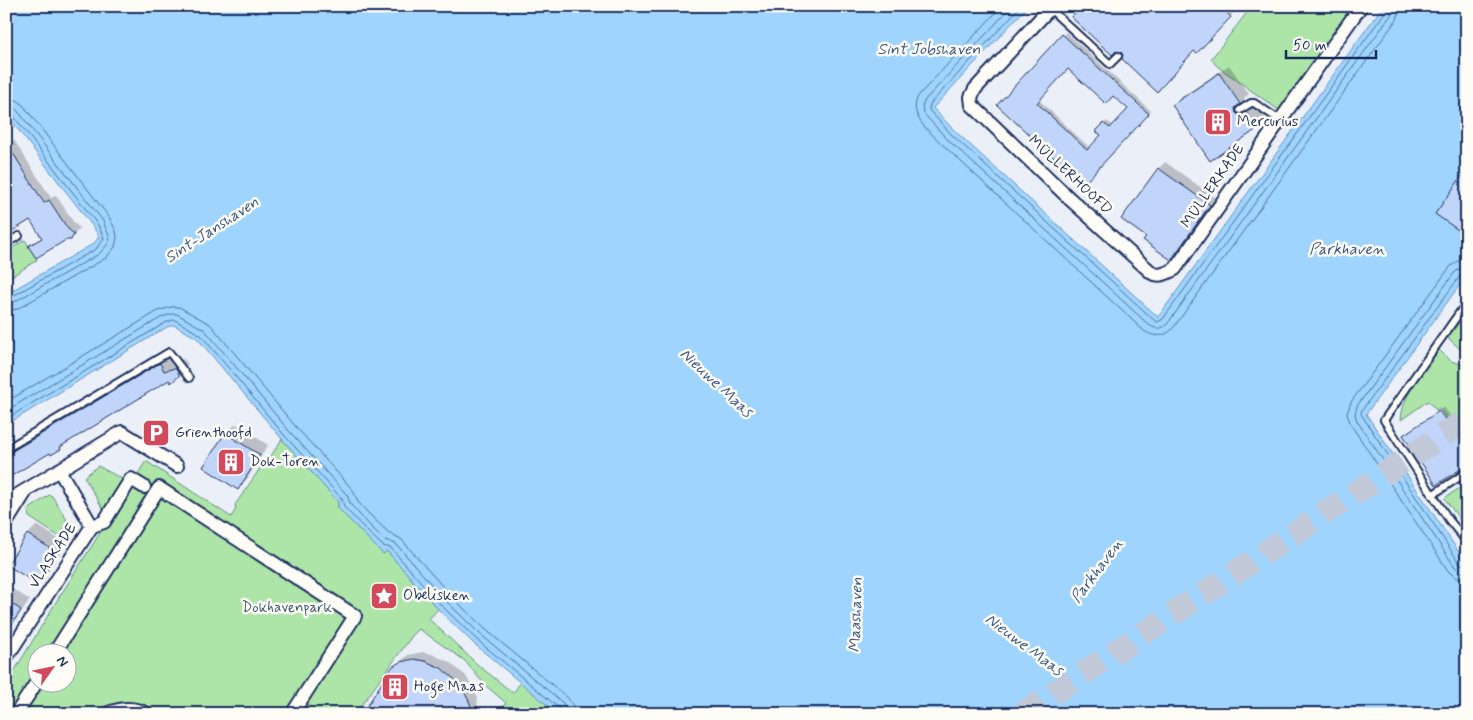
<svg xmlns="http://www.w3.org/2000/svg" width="1473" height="720" font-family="Mynerve,sans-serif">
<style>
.green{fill:#ade5a9;stroke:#648a84;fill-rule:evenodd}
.water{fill:#9ed4fd;stroke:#6a92bd}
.shadow{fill:#0003;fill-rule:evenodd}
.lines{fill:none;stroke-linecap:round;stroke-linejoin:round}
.shore{stroke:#4f719e;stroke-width:1}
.building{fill:#c1d4f9;stroke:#1b2f5e;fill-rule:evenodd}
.highway-tunnel{stroke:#c1c9d9;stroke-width:24;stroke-dasharray:24 12;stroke-linecap:butt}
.lane-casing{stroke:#1b2f5e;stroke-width:10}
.street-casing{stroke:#1b2f5e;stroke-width:16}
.lane{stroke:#fdfcf7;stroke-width:6}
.street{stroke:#fdfcf7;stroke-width:12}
.labels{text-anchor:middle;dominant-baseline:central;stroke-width:5;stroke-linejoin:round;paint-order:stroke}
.poi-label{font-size:15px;fill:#1b2f5e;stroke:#fdfcf7;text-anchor:start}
.street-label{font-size:15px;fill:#1b2f5e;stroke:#fdfcf7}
.park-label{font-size:15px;fill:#405c71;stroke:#fdfcf7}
.water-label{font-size:16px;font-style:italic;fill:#3c5886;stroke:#fdfcf7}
</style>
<rect width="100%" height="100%" fill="#ebf0f8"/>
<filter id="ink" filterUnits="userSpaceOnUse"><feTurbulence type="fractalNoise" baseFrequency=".02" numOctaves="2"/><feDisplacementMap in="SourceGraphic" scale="10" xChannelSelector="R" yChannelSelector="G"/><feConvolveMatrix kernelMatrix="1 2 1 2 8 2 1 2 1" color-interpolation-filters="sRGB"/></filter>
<g filter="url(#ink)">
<g class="green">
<path d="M 1252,6 L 1353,7 L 1280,111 L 1217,66 L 1211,59 Z"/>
<path d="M 25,240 L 37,260 L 6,280 L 6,252 Z"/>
<path d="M 1467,312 L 1467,347 L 1466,351 L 1459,348 L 1448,338 Z"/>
<path d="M 1439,350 L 1451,361 L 1464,365 L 1467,385 L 1467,431 L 1458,437 L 1440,408 L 1436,410 L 1428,401 L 1401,420 C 1403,392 1424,372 1439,350 Z"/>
<path d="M 282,439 L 338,502 L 338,508 L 383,554 L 387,551 L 438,609 L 429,619 L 478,665 L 513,693 L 521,682 L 558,714 L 498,714 L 506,703 L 485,685 L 464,660 L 419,629 L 412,636 L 355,714 L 6,714 L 6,685 L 56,602 L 146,461 L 231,517 L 236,509 L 235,505 L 267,458 L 269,459 ZM 38,652 L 68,652 L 68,682 L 38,682 Z"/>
<path d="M 98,466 L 126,481 L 105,512 L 84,477 Z"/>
<path d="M 1467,483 L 1467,526 L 1465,527 L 1445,499 L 1446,497 Z"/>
<path d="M 49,495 L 52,496 L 67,520 L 67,524 L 60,535 L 58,536 L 29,517 L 28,510 Z"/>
</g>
<path class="water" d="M 6,6 L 1028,6 L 933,108 L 955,131 L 1158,317 L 1383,6 L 1467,6 L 1467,275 L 1366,414 L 1467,564 L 1467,714 L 558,714 L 473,643 L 438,609 L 387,551 L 383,554 L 338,508 L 338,502 L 282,439 L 197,338 L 174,325 L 167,327 L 6,425 L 6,294 L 93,244 L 99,237 L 94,228 L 6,114 Z"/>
<g class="shadow">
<path d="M 1082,6 L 1239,6 L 1239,7 L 1206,42 L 1195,49 L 1124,55 Z"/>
<path d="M 1066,32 L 1151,111 L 1083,183 L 999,105 ZM 1068,68 L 1113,94 L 1129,109 L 1114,126 L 1107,121 L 1097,131 L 1102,135 L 1090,148 L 1039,100 Z"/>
<path d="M 1229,65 L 1249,94 L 1244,98 L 1245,104 L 1256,104 L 1266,119 L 1256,128 L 1173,106 L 1183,96 Z"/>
<path d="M 14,140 L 51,198 L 56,195 L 74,223 L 80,228 L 70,239 L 30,247 L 42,237 L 6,145 Z"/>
<path d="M 1165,162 L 1216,198 L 1177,252 L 1171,259 L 1148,236 L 1123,218 L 1159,168 Z"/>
<path d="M 169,355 L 174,362 L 184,359 L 188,364 L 176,377 L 170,378 L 69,440 L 61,448 L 50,451 L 6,478 L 6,455 L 22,443 Z"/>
<path d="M 1444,407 L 1452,418 L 1455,416 L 1467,434 L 1467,463 L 1404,436 Z"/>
<path d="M 236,424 L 268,445 L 247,479 L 237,488 L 205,467 L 226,433 Z"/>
<path d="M 37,525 L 66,544 L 47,573 L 37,583 L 9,564 L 28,534 Z"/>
<path d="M 6,585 L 30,600 L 6,634 Z"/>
<path d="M 422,652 L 432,654 L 449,662 L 466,676 L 478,698 L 476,714 L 363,714 L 393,668 L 408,655 Z"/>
</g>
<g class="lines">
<g class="shore">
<path d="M 1002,6 L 919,95 C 906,115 930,132 943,145 L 1144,331 C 1155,338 1166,337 1174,327 L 1397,19 L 1401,6"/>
<path d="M 1012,6 L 925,100 L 922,107 L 924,114 L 947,139 L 1149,325 C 1156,330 1163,329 1168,323 L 1391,15 L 1393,6"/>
<path d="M 1021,6 L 930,104 L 929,110 L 952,135 L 1154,320 L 1158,322 L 1163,319 L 1386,11 L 1387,6"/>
<path d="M 6,98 L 17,100 L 23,105 L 109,217 L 116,231 L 117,238 L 115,247 L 106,258 L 17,309 L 6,311"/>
<path d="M 6,105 L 12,106 L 17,110 L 103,221 L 110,238 L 108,244 L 99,254 L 14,302 L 6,304"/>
<path d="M 6,111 L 12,114 L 98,225 L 104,238 L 96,249 L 11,297 L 6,298"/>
<path d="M 1467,259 L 1458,261 L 1450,267 L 1351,402 L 1347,414 L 1351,425 L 1449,572 L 1457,578 L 1467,580"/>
<path d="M 1467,267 L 1461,268 L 1455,272 L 1357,406 L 1355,414 L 1357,421 L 1455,567 L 1460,572 L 1467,573"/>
<path d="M 1467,273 L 1460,276 L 1362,410 L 1361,414 L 1460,564 L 1467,566"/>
<path d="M 6,402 L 158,311 L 171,307 L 179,307 L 210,324 L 296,427 L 353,490 L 358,502 L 368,513 L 388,532 L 401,539 L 451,596 L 485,629 L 568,698 L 573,706 L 574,714"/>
<path d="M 6,411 L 162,317 L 172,314 L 177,314 L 205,330 L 290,432 L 347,495 L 351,505 L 372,528 L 385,540 L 396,544 L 446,601 L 480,634 L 563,703 L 566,708 L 567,714"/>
<path d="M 6,419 L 165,323 L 173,320 L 177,321 L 201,335 L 285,436 L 342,499 L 344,507 L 368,532 L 383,546 L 391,548 L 441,605 L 476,639 L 559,708 L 561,714"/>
</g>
</g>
<g class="building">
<path d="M 1081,6 L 1220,6 L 1231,17 L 1197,53 L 1194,51 L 1157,92 L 1122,59 L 1123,55 L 1121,52 L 1116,51 L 1112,55 L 1071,17 Z"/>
<path d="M 1062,34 L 1149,114 L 1083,185 L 997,105 ZM 1068,69 L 1106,104 L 1113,96 L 1128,109 L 1110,128 L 1103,123 L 1095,131 L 1101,135 L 1087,150 L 1037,103 Z"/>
<path d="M 1219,73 L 1240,104 L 1235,108 L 1236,113 L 1241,115 L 1246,112 L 1257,129 L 1210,161 L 1172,105 Z"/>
<path d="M 6,142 L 44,203 L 49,200 L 68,229 L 74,234 L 71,240 L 66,240 L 36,258 L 28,246 L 42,238 L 30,220 L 6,235 Z"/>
<path d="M 1158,168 L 1210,205 L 1171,260 L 1143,240 L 1146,237 L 1121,219 Z"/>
<path d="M 1467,169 L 1467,236 L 1435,214 Z"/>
<path d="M 160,363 L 164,371 L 175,368 L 179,374 L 179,376 L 171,383 L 169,380 L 60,447 L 61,449 L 51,455 L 50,453 L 6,479 L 6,458 L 12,454 L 11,452 Z"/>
<path d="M 1439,411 L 1447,422 L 1450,420 L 1467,445 L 1467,465 L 1436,485 L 1403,435 Z"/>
<path d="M 225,433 L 260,455 L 238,490 L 203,467 Z"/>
<path d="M 27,534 L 58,553 L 37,584 L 7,565 Z"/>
<path d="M 6,600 L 21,610 L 6,633 Z"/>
<path d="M 414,659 L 425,661 L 441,668 L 459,683 L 468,699 L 471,706 L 471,714 L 362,714 L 392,667 L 400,662 Z"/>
</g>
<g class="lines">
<path class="highway-tunnel" d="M 1022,714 L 1467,419"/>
<g class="lane-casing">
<g id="lane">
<path d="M 1050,9 L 1110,64 L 1118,56"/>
<path d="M 1240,110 L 1251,103 L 1254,103 L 1280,120"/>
<path d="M 6,243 L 19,236"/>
<path d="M 1467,302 L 1384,420 L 1449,520 L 1467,542"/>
<path d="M 6,449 L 169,352 L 189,378"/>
<path d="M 1432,495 L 1467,472"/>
</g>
</g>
<g class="street-casing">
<g id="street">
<path d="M 1052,6 L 975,89 L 971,97 L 972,105 L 1071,200 L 1152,273 C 1160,277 1167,273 1175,269 L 1361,6"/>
<path d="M 6,502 L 122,432 L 177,466"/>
<path d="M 6,523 L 26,491"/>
<path d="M 92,526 L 104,522 L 131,479 L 144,487"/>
<path d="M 55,652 L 159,488 L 355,616 L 292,714"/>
<path d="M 6,658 L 92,526 L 59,470"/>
<path d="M 16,714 L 38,680"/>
<path d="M 106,714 C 120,708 133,706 147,714"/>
</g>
</g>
<use href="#lane" class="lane"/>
<use href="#street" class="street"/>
</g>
</g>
<defs>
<g id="building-square" transform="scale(1.4375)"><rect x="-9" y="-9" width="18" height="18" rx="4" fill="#d1495b" stroke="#fdfcf7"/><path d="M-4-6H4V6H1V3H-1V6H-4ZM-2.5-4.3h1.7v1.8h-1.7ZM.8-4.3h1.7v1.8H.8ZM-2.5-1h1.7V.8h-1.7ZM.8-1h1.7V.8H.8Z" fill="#fff"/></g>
<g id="parking-square" transform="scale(1.4375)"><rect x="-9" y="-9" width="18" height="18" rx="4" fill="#d1495b" stroke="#fdfcf7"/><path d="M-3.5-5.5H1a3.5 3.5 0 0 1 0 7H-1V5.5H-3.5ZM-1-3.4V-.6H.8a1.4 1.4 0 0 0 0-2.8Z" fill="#fff"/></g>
<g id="sight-square" transform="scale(1.4375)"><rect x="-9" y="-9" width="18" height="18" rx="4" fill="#d1495b" stroke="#fdfcf7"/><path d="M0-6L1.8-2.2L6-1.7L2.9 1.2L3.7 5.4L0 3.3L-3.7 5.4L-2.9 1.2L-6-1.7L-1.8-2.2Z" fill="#fff"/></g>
</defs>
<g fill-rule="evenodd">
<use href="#building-square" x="1218" y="122"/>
<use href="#parking-square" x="156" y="433"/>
<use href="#building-square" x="231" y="462"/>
<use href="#sight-square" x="384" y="596"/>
<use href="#building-square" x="395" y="687"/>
</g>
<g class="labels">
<g class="poi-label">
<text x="1237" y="122">Mercurius</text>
<text x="175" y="433">Grienthoofd</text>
<text x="250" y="462">Dok-Toren</text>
<text x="403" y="596">Obelisken</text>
<text x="414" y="687">Hoge Maas</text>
</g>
<g class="street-label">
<text transform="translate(1070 175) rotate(43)">MÜLLERHOOFD</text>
<text transform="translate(1213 186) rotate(-55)">MÜLLERKADE</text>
<text transform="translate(53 556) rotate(-57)">VLASKADE</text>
</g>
<g class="park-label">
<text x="287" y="608">Dokhavenpark</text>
</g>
<g class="water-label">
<text x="929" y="49">Sint Jobshaven</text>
<text transform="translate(212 230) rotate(-33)">Sint-Janshaven</text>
<text x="1347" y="249">Parkhaven</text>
<text transform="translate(716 383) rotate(43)">Nieuwe Maas</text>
<text transform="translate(1097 571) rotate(-53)">Parkhaven</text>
<text transform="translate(856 615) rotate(-88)">Maashaven</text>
<text transform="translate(1024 645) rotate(37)">Nieuwe Maas</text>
</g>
</g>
<rect width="1473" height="720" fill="none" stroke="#fdfcf7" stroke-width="25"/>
<rect x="12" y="12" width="1448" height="695" fill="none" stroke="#1b2f5e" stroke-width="2" filter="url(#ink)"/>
<g transform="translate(52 668) rotate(57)"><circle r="24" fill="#fdfcf7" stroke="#a3aaba"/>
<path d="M0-4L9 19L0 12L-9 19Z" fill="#d1495b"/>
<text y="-8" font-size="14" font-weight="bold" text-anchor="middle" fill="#1b2f5e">N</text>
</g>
<path d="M1286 50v8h90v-8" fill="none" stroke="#1b2f5e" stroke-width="2.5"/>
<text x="1293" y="50" font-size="15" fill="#1b2f5e" stroke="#fdfcf7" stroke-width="4" paint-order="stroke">50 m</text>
</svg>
